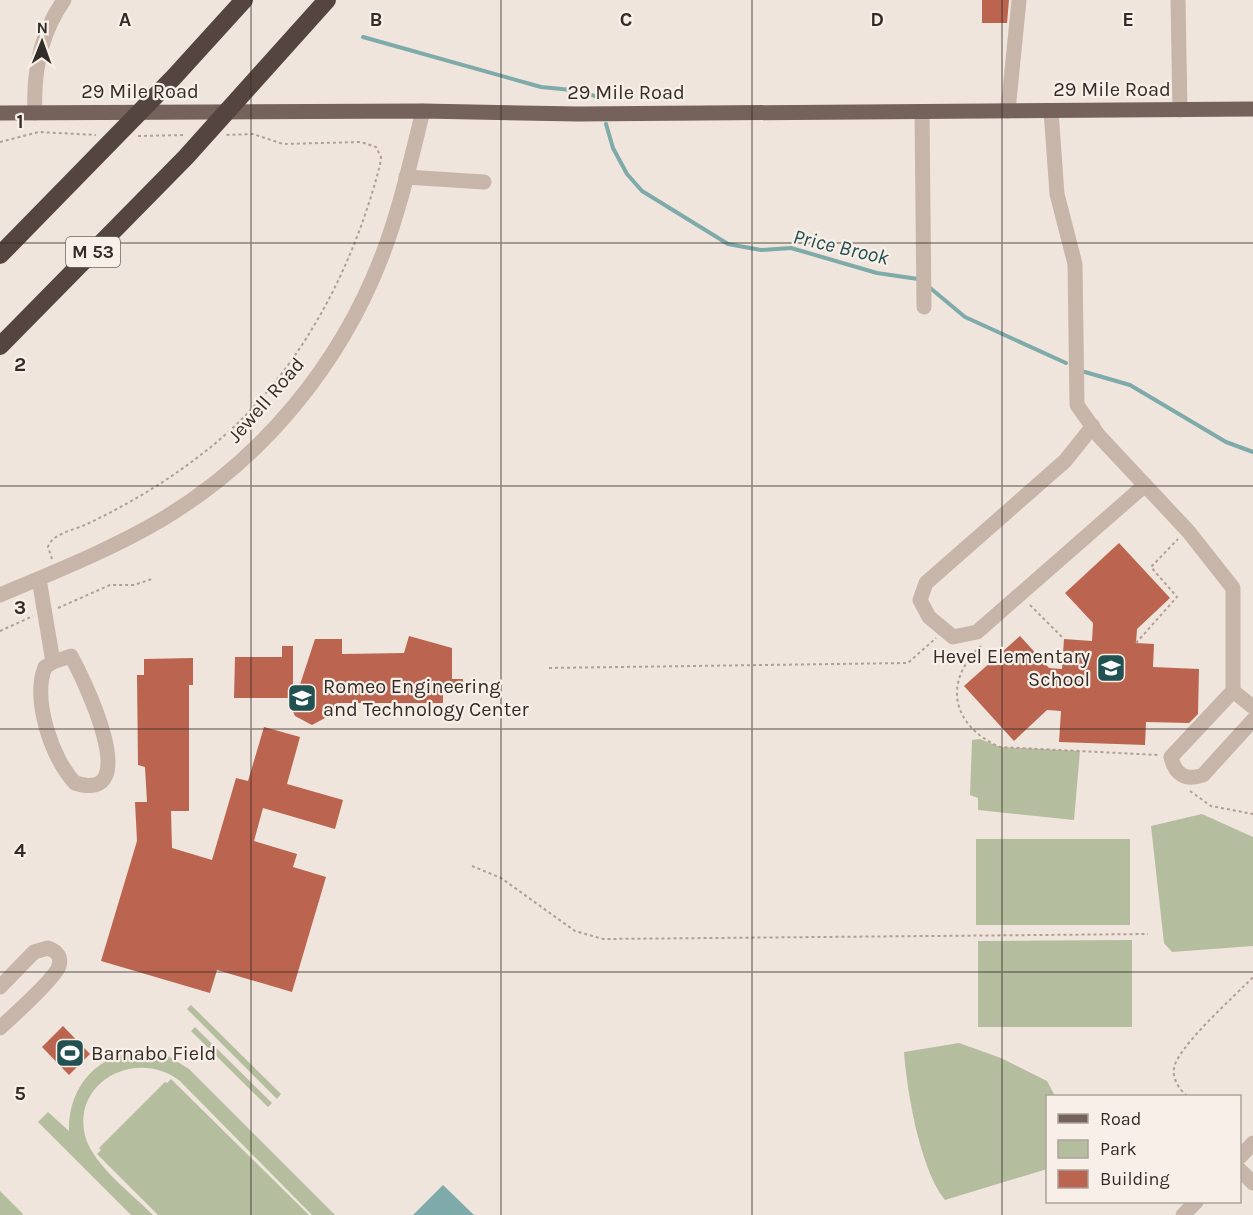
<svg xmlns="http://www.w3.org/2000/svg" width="1253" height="1215" font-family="Karla,sans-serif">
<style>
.green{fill:#b4bd9d}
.water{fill:#7eaaaa}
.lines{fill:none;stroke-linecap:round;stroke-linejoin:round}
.stream{stroke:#7eaaaa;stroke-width:4}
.building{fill:#bb644f}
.path{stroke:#b29f93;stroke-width:2;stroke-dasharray:3 3;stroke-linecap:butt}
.minor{stroke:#c7b5a9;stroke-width:15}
.major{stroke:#75625b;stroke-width:15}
.highway{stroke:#554540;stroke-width:18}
.grid{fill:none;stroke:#342c28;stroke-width:1.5;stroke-opacity:0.55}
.labels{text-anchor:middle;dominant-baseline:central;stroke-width:4.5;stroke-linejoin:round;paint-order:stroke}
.shield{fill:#f8f0e8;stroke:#6f6762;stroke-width:1.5}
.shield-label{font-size:18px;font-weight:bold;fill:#342c28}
.street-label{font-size:20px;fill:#342c28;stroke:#f8f0e8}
.poi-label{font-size:20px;fill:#342c28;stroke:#f8f0e8;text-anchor:start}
.water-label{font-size:21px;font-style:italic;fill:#225152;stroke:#f8f0e8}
.grid-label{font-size:20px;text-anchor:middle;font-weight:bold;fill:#342c28;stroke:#f8f0e8;stroke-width:4.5;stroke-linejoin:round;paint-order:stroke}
</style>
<rect width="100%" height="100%" fill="#f0e5dc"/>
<g class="green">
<path d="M 980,739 L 1000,747 L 1080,751 L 1074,820 L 978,810 L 978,798 L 970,795 L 972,740 Z"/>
<path d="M 1202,814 L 1253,837 L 1253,946 L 1172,952 L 1164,943 L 1151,826 Z"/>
<rect x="976" y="839" width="154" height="86"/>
<path d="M 1132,940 L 1132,1027 L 978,1027 L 978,941 Z"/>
<path d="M 191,1005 L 281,1094 L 277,1099 L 187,1009 Z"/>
<path d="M 195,1027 L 272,1103 L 268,1107 L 191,1031 Z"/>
<path d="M 959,1043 L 1001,1058 L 1047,1081 L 1055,1096 L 1048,1096 L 1047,1169 L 945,1200 C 920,1169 907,1092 904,1052 Z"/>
<path d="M 143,1051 L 168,1056 L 189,1069 L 335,1215 L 312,1215 L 180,1081 C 136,1047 69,1083 86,1139 C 95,1166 133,1195 153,1215 L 131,1215 L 38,1122 L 48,1112 L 69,1131 C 68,1086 98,1053 143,1051 Z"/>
<path d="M 171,1079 L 309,1215 L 158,1215 L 97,1154 L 101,1150 L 99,1148 L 165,1082 L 167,1083 Z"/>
<path d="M 0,1191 L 23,1214 L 22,1215 L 0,1215 Z"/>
</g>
<path class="water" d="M 443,1185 L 474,1215 L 413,1215 Z"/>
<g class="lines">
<g class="stream">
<path d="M 363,37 L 541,87 L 582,91 L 597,97"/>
<path d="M 606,124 L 613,148 L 627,174 L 642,191 L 728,244 L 761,250 L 791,248 L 877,273 L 918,279"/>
<path d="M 929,287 L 965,317 L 1066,363"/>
<path d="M 1085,372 L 1130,385 L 1226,442 L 1253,452"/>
</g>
</g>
<g class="building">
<path d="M 982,0 L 1009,0 L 1007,23 L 982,23 Z"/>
<path d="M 1119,543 L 1170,598 L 1137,629 L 1136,643 L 1154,644 L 1153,667 L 1199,669 L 1198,714 L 1189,723 L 1146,722 L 1145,745 L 1059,742 L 1061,711 L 1047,710 L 1014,741 L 964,686 L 1020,636 L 1049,668 L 1062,669 L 1064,639 L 1092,641 L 1093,623 L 1065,593 Z"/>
<path d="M 409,636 L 452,648 L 452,679 L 463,679 L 462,691 L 443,691 L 443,703 L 337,703 L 325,718 L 312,725 L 295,716 L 292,709 L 315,639 L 342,639 L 342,654 L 404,653 Z"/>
<path d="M 282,646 L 293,646 L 293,698 L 234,698 L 235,657 L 282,657 Z"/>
<path d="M 193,658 L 193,685 L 189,685 L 189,811 L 171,811 L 172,848 L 212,860 L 236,778 L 248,781 L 264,727 L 300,737 L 287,784 L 343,800 L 335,829 L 263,808 L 254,841 L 297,854 L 293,867 L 326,877 L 292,992 L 217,970 L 210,993 L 101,961 L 137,841 L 135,802 L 147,802 L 145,767 L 138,765 L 137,675 L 144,675 L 144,659 Z"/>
<path d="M 63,1026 L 90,1054 L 69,1075 L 42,1047 Z"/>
</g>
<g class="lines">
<g class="path">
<path d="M 138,136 L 186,135"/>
<path d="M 0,142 L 39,132 L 96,135"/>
<path d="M 52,559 L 48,547 C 52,534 73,530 85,525 C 125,506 163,484 198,457 C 292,387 351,277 380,165 L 381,157 L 376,147 L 361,142 L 283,144 L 253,134 L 225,135"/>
<path d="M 1030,605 L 1064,639"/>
<path d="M 58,608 L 110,585 L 134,585 L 152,579"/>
<path d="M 0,631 L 33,616"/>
<path d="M 1136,643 L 1177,597 L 1151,567 L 1178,539"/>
<path d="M 981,646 C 942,682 952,726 1000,747 L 1158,755"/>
<path d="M 549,668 L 908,663 L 936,638"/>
<path d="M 1190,791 L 1211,806 L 1253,814"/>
<path d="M 472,866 L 501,878 L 575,931 L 603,939 L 1148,934"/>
<path d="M 1187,1096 C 1180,1090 1172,1079 1174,1068 C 1178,1046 1235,996 1253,977"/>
</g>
<g class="minor">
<path d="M 1178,0 L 1180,110"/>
<path d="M 1008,111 L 1019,0"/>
<path d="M 1051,111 L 1057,194 L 1075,264 L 1077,405 L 1099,436 L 1188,531 L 1233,588 L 1233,691 L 1171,757 C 1175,775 1186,781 1203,775 L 1253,720"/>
<path d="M 922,112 L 924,307"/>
<path d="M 35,113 C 33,72 40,34 64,0"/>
<path d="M 406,177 L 484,182"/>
<path d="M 1093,426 L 1065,461 L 926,583 L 920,600 L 929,617 L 953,637 L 977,632 L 1145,485"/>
<path d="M 39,579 L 53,662 L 71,656 C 82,676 146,805 75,783 C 52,759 32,700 45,667 L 53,662"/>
<path d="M 0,595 C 54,572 110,550 161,520 C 262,460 340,365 382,256 C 400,209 411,159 423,111"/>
<path d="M 1233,691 L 1253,707"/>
<path d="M 0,987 L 34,952 L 48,948 C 56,951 62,956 59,966 C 56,977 11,1018 0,1028"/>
<path d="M 1240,1157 L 1253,1143"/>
<path d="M 1240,1170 L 1253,1183"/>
<path d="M 1183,1215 L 1196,1202"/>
</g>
<path class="major" d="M 0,113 L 423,111 L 578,114 L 1253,109"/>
<g class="highway">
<path d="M 0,255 L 174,77 L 244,0"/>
<path d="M 0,346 L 186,157 L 327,0"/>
</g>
</g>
<path class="grid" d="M 251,0 L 251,1215M 501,0 L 501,1215M 752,0 L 752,1215M 1002,0 L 1002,1215M 0,243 L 1253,243M 0,486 L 1253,486M 0,729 L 1253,729M 0,972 L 1253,972"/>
<defs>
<g id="school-square" transform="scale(1.5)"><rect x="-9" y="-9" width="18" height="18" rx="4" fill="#225152" stroke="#f8f0e8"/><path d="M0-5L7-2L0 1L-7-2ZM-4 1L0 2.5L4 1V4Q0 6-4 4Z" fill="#fff"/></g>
<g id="stadium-square" transform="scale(1.5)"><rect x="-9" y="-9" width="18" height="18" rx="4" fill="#225152" stroke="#f8f0e8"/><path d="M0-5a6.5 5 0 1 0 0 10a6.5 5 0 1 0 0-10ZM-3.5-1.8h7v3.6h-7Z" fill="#fff"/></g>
</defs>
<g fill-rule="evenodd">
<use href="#school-square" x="1111" y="668"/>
<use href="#school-square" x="302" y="698"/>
<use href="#stadium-square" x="70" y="1053"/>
</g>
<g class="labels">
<rect class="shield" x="66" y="237" width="54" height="30" rx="4.5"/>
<g class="shield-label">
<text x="93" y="252">M 53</text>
</g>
<g class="street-label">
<text x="1112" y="89">29 Mile Road</text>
<text x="140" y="91">29 Mile Road</text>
<text x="626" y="92">29 Mile Road</text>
<text transform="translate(266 400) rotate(-49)">Jewell Road</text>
</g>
<g class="poi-label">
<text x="1090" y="656" text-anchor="end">Hevel Elementary<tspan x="1090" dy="23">School</tspan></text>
<text x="323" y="686">Romeo Engineering<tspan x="323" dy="23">and Technology Center</tspan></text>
<text x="91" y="1053">Barnabo Field</text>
</g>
<g class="water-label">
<text transform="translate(841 247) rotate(13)">Price Brook</text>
</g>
</g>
<g class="grid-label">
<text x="125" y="26">A</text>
<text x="376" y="26">B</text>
<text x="626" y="26">C</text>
<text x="877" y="26">D</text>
<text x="1128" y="26">E</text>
<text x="20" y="128">1</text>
<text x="20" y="371">2</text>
<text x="20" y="614">3</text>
<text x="20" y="857">4</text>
<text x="20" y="1100">5</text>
</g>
<rect x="1046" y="1095" width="195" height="108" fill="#f8f0e8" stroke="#aaa29b" stroke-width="1.5"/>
<rect x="1058" y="1114" width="30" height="9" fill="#75625b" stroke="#aaa29b" stroke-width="1.5"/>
<text x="1100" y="1125" font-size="18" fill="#342c28">Road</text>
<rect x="1058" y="1140" width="30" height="18" fill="#b4bd9d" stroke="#aaa29b" stroke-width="1.5"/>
<text x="1100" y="1155" font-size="18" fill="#342c28">Park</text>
<rect x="1058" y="1170" width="30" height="18" fill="#bb644f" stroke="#aaa29b" stroke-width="1.5"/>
<text x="1100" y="1185" font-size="18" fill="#342c28">Building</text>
<g transform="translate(42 42) rotate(1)" stroke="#f8f0e8" stroke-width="4.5" paint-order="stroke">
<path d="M0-4.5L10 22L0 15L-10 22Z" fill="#342c28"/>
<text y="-9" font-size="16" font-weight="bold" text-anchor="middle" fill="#342c28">N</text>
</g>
</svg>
